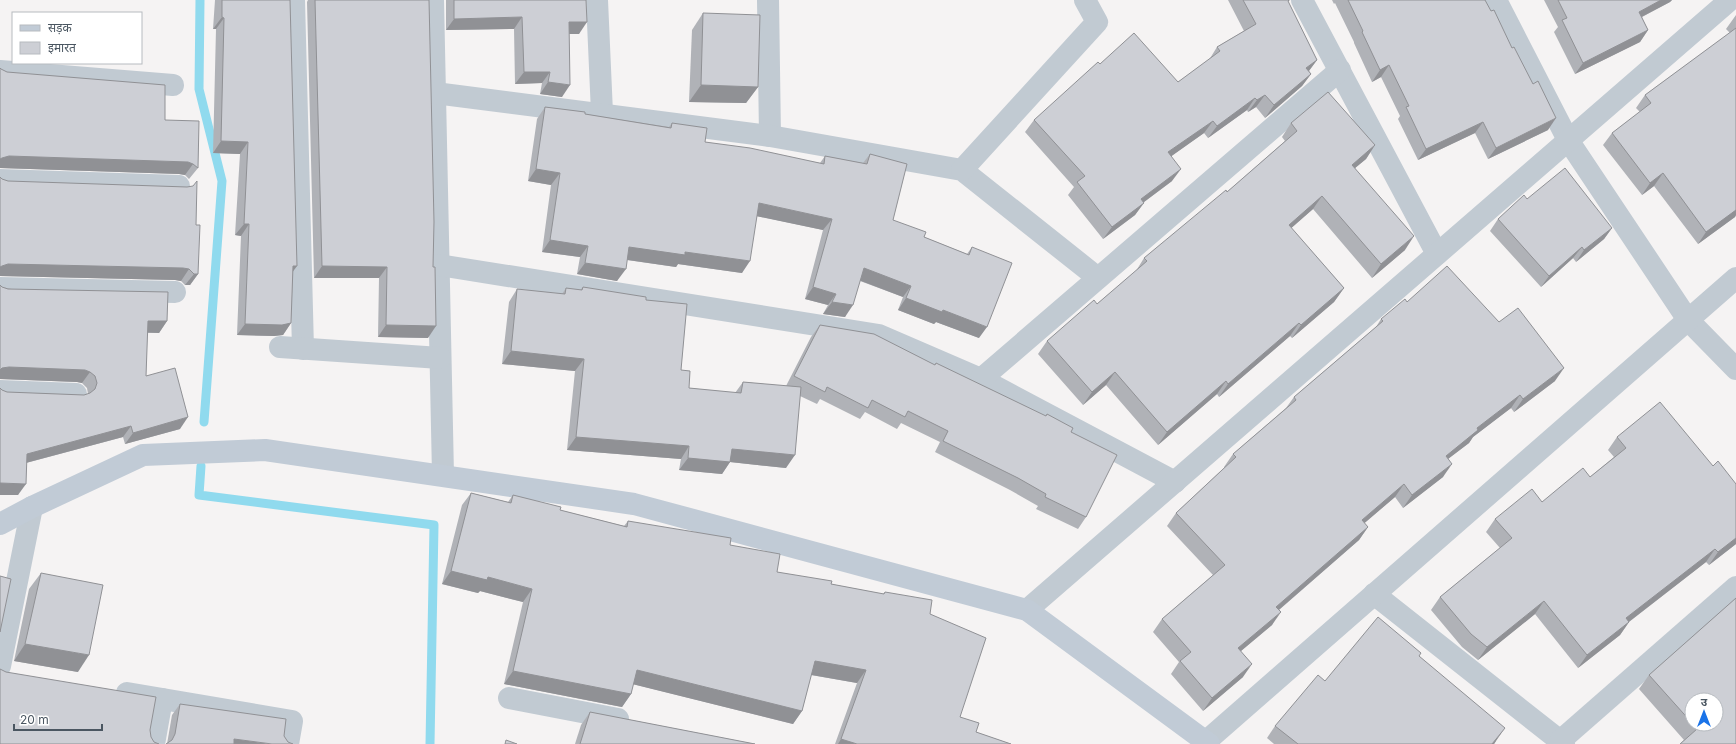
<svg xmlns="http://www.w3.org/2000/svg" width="1736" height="744" font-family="Inter,'Noto Sans Devanagari',sans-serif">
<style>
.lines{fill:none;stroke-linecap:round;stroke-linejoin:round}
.stream{stroke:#90daee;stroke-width:9}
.street{stroke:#c1cad2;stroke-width:22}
.secondary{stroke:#c1cbd6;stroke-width:22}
.wall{fill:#b0b2b7;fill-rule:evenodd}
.shaded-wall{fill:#909195}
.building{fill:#cdcfd5;stroke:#909195}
</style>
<rect width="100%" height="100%" fill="#f5f3f3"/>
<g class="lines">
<g class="stream">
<path d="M 200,0 L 199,89 L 222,181 L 204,422"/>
<path d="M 201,466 L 199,495 L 434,525 L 430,744"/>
</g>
<g class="street">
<path d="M 294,0 L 303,349"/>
<path d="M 433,0 L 443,475"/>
<path d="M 597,0 L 602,113"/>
<path d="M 768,0 L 770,136"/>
<path d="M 1302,0 L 1437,254"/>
<path d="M 1496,0 L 1568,140 L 1688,320 L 1736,369"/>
<path d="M 0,71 L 173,85"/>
<path d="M 435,93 L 770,136 L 962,170 L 1098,278"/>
<path d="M 962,170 L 1097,22 L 1085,0"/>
<path d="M 0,180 L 179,186"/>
<path d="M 439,265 L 879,335 L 981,379 L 1175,482"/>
<path d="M 0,288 L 175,292"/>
<path d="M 280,347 L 440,358"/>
<path d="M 981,379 L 1340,70"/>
<path d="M 0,391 L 76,394"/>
<path d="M 1374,594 L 1564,744"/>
<path d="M 1027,610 L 1730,0"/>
<path d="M 0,666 L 32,507"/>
<path d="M 127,693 L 292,721 L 288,744"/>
<path d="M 509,698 L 618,719"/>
<path d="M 1560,741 L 1736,587"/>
<path d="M 154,744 L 162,699"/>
<path d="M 1203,744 L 1736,278"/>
</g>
<path class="secondary" d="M 0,524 L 32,507 L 143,455 L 265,450 L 634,504 L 1027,610 L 1209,744"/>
</g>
<g class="wall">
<path d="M 215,0 L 290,0 L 293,271 L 291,323 L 283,335 L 274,336 L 237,335 L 241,236 L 235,235 L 240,154 L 213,153 L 216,29 L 213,29 Z"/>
<path d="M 308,0 L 429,0 L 428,338 L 378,337 L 379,278 L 314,278 L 307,2 Z"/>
<path d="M 446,0 L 586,0 L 579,34 L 569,34 L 562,97 L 540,94 L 542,83 L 515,84 L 514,29 L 446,30 Z"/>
<path d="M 1228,0 L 1290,0 L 1288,2 L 1317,60 L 1309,71 L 1311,74 L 1302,86 L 1265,118 L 1256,107 L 1248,112 L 1247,110 L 1208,138 L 1204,133 L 1171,156 L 1172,181 L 1144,202 L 1135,215 L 1103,239 L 1068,195 L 1074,187 L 1025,132 L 1034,120 L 1100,64 L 1178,82 L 1209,60 L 1217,47 L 1244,31 Z"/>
<path d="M 1332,0 L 1485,0 L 1548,130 L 1488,159 L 1475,133 L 1418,160 L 1398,119 L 1400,116 L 1381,77 L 1372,82 L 1354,43 L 1354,42 L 1335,3 L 1334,4 Z"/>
<path d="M 1544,0 L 1672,0 L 1670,2 L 1642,17 L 1648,30 L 1640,42 L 1575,74 L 1554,32 L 1558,27 Z"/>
<path d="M 703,13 L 758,87 L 746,103 L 689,102 L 692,30 Z"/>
<path d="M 1736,15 L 1736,215 L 1735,217 L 1698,244 L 1654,186 L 1642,195 L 1603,145 L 1612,133 L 1640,112 L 1636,108 L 1645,95 L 1730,33 L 1726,29 Z"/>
<path d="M 0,68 L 1,69 L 7,72 L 165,120 L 198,168 L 189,179 L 185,175 L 179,174 L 0,168 Z"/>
<path d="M 545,107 L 585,114 L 669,127 L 672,123 L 705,142 L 820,163 L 825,156 L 863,163 L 870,154 L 893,220 L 924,237 L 967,254 L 972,247 L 979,338 L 936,322 L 934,324 L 898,310 L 903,297 L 860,281 L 845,317 L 823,314 L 828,305 L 805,299 L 823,230 L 757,216 L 742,273 L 678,264 L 676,267 L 627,260 L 617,281 L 577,274 L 580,257 L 542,252 L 551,185 L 528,181 L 537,119 Z"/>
<path d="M 1291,123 L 1375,145 L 1366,159 L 1355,168 L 1405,250 L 1372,278 L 1313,209 L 1291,228 L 1344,288 L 1334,302 L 1292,338 L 1290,336 L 1219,397 L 1217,394 L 1158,445 L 1106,385 L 1083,405 L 1038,354 L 1047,341 L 1097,304 L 1136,271 L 1144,258 L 1227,192 L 1285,141 L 1282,137 Z"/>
<path d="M 0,177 L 2,179 L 8,181 L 196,225 L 198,274 L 190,285 L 185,285 L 181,281 L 175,280 L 0,276 Z"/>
<path d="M 1527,199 L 1612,228 L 1604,239 L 1576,262 L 1573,258 L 1541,287 L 1490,231 L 1498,219 Z"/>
<path d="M 2,287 L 167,321 L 159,333 L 147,333 L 146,376 L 180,429 L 125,444 L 123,437 L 26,463 L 18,495 L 0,495 L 0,388 L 2,390 L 7,392 L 84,395 L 88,394 L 87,388 L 82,383 L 77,382 L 0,379 Z"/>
<path d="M 583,287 L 646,300 L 681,370 L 689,388 L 735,393 L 743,382 L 786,386 L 811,337 L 820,325 L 1071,432 L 1086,517 L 1078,529 L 1036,509 L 1038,506 L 1010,490 L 935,452 L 940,442 L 901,423 L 897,429 L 865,412 L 860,419 L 820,399 L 817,404 L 800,396 L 786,468 L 730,462 L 722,474 L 679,470 L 681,459 L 567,450 L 575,371 L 502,364 L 509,302 L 517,289 L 562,294 L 566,288 L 580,290 Z"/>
<path d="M 1407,302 L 1555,381 L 1514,412 L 1511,408 L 1473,437 L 1469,443 L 1448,459 L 1443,477 L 1403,508 L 1395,497 L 1364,523 L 1368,527 L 1359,540 L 1279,610 L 1272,625 L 1241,651 L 1243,677 L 1203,711 L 1171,674 L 1179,662 L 1153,632 L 1162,619 L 1213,575 L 1167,526 L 1176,513 L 1224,468 L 1224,467 L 1233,454 L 1286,408 L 1294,397 L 1376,327 L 1381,319 Z"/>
<path d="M 1617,437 L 1713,466 L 1736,484 L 1736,544 L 1709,565 L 1706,562 L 1629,622 L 1620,635 L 1578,668 L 1535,614 L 1478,660 L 1462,647 L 1431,610 L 1440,597 L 1500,548 L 1486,532 L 1495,519 L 1542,502 L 1590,477 L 1614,457 L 1608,450 Z"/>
<path d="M 471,493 L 508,502 L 513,495 L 560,510 L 624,526 L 628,521 L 730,545 L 777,572 L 831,584 L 883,594 L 885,592 L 930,614 L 960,717 L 976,732 L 1011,744 L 835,744 L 857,683 L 811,675 L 802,711 L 793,724 L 633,684 L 631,694 L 622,707 L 504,684 L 523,602 L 480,591 L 478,593 L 442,584 L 462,505 Z"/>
<path d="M 41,573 L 78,672 L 14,661 L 29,589 Z"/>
<path d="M 1736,598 L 1736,744 L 1680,744 L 1684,740 L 1639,689 L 1649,675 ZM 1692,700 L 1716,700 L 1716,724 L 1692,724 Z"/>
<path d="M 1419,656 L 1496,741 L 1494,744 L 1274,744 L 1267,738 L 1275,726 L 1325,681 Z"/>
<path d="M 180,704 L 284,736 L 288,742 L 167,744 L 172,715 Z"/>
<path d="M 590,712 L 755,744 L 575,744 L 581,725 Z"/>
</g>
<g class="shaded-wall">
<path d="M 1661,0 L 1672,0 L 1670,2 L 1630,23 L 1639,12 Z"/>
<path d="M 222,17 L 224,18 L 216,29 L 213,29 Z"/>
<path d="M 522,17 L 514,29 L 446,30 L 454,19 Z"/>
<path d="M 569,22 L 587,22 L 579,34 L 561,34 Z"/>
<path d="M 1648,30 L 1640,42 L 1575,74 L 1583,63 Z"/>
<path d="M 1317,60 L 1308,72 L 1306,68 Z"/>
<path d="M 1389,65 L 1381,77 L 1372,82 L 1380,70 Z"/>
<path d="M 524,72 L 550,72 L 542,83 L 515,84 Z"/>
<path d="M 1311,74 L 1302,86 L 1265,118 L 1274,105 Z"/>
<path d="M 548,82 L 570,85 L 562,97 L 540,94 Z"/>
<path d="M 701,85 L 758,87 L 746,103 L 689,102 Z"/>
<path d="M 1265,95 L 1256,107 L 1248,112 L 1257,100 Z"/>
<path d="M 1255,98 L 1247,110 L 1208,138 L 1217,126 Z"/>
<path d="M 1556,118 L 1548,130 L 1488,159 L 1496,148 Z"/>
<path d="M 1213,121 L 1204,133 L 1159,165 L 1168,152 Z"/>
<path d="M 1483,122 L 1475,133 L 1418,160 L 1426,149 Z"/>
<path d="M 221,141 L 248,142 L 240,154 L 213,153 Z"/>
<path d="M 1375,145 L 1366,159 L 1343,178 L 1352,165 Z"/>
<path d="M 9,156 L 188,162 L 193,164 L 185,175 L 179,174 L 0,168 L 0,159 L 2,158 Z"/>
<path d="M 536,169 L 560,173 L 551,185 L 528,181 Z"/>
<path d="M 1181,169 L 1172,181 L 1132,211 L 1141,199 Z"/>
<path d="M 1663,173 L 1654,186 L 1642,195 L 1650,183 Z"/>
<path d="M 1322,196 L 1313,209 L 1280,238 L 1289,225 Z"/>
<path d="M 759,203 L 832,219 L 823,230 L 751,215 Z"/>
<path d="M 1144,203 L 1135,215 L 1103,239 L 1112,227 Z"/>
<path d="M 1736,207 L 1736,215 L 1735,217 L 1698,244 L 1706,232 Z"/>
<path d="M 244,224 L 249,224 L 241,236 L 235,235 Z"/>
<path d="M 1612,228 L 1604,239 L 1576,262 L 1584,250 Z"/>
<path d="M 1414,236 L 1405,250 L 1372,278 L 1381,264 Z"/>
<path d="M 550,240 L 588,246 L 580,257 L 542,252 Z"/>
<path d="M 629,247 L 685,252 L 750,261 L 742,273 L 678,264 L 676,267 L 621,259 Z"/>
<path d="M 1582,247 L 1573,258 L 1541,287 L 1549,276 Z"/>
<path d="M 585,263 L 626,269 L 617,281 L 577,274 Z"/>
<path d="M 8,264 L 183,268 L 189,269 L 181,281 L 175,280 L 0,276 L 0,267 L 2,266 Z"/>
<path d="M 293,266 L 297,266 L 289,277 Z"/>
<path d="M 322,266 L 387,267 L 379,278 L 314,278 Z"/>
<path d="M 864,268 L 911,286 L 903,297 L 856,279 Z"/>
<path d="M 194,274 L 198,274 L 190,285 L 185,285 Z"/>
<path d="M 813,287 L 836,294 L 828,305 L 805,299 Z"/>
<path d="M 1344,288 L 1334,302 L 1292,338 L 1301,325 Z"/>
<path d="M 906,298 L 943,310 L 987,327 L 979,338 L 936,322 L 934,324 L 898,310 Z"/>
<path d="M 832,302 L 853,305 L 845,317 L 823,314 Z"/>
<path d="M 148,321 L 167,321 L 159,333 L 139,332 Z"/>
<path d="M 291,323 L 283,335 L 274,336 L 237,335 L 245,324 Z"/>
<path d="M 1299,323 L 1290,336 L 1219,397 L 1228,384 Z"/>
<path d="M 386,325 L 436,326 L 428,338 L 378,337 Z"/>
<path d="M 511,351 L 584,359 L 575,371 L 502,364 Z"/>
<path d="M 9,367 L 85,370 L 90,372 L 82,383 L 77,382 L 0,379 L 0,370 L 2,368 Z"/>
<path d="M 1564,368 L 1555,381 L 1514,412 L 1523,399 Z"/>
<path d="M 1115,372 L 1106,385 L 1083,405 L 1092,392 Z"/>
<path d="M 1226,381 L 1217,394 L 1158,445 L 1167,432 Z"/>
<path d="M 1520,395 L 1511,408 L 1473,437 L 1469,443 L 1436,468 L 1446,456 L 1477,428 Z"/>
<path d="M 188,417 L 180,429 L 125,444 L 133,433 Z"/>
<path d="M 131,426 L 123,437 L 18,465 L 27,454 Z"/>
<path d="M 576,437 L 689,446 L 681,459 L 567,450 Z"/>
<path d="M 732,449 L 795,455 L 786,468 L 730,462 L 722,474 L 679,470 L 688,458 Z"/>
<path d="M 1452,464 L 1443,477 L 1403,508 L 1412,495 Z"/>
<path d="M 0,483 L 26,484 L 18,495 L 0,495 Z"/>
<path d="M 1404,484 L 1395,497 L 1353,533 L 1362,520 Z"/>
<path d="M 1368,527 L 1359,540 L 1267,620 L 1276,607 Z"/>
<path d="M 1736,538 L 1736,544 L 1709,565 L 1718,552 Z"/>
<path d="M 1715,549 L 1706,562 L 1617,631 L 1626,618 Z"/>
<path d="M 451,571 L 488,577 L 532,589 L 523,602 L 480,591 L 478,593 L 442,584 Z"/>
<path d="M 1544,601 L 1535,614 L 1478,660 L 1487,647 Z"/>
<path d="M 1281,612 L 1272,625 L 1229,661 L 1238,648 Z"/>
<path d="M 1629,622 L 1620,635 L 1578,668 L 1587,655 Z"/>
<path d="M 25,644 L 89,655 L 78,672 L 14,661 Z"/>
<path d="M 815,661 L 866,670 L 857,683 L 806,674 Z"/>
<path d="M 1252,664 L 1243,677 L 1203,711 L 1212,698 Z"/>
<path d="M 637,670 L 802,711 L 793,724 L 628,683 Z"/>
<path d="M 513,671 L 631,694 L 622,707 L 504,684 Z"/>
<path d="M 1505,728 L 1496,741 L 1494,744 L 1492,744 Z"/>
<path d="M 234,739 L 272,744 L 231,744 Z"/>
<path d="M 841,739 L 857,744 L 838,744 Z"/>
</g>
<g class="building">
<path d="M 222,0 L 290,0 L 297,266 L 293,266 L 291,323 L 282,325 L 245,324 L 249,224 L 244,224 L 248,142 L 221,141 L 224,18 L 222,17 Z"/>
<path d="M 315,0 L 429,0 L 434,222 L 433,267 L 435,267 L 436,326 L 386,325 L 387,267 L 322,266 Z"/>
<path d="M 454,0 L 586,0 L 587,22 L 569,22 L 570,85 L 548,82 L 550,72 L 524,72 L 522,17 L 454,19 Z"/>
<path d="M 1243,0 L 1289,0 L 1288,1 L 1317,60 L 1306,68 L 1311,74 L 1274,105 L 1265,95 L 1257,100 L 1255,98 L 1217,126 L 1213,121 L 1168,152 L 1181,169 L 1141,199 L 1144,203 L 1112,227 L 1077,182 L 1085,176 L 1034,120 L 1098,62 L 1100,64 L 1134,33 L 1178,82 L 1220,51 L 1217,47 L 1256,24 Z"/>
<path d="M 1348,0 L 1485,0 L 1491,11 L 1494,10 L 1512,48 L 1514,47 L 1533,84 L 1538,81 L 1556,118 L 1496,148 L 1483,122 L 1426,149 L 1406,107 L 1409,106 L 1389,65 L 1380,70 L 1362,32 L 1363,31 Z"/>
<path d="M 1558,0 L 1661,0 L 1639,12 L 1648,30 L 1583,63 L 1562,20 L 1567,18 Z"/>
<path d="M 703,13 L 760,15 L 758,87 L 701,85 Z"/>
<path d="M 1736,28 L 1736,210 L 1706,232 L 1663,173 L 1650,183 L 1612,133 L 1651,103 L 1645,95 Z"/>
<path d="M 0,68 L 1,69 L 7,72 L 165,85 L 165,120 L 199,121 L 198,168 L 193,164 L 188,162 L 9,156 L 2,158 L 0,159 Z"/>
<path d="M 1328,92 L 1375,145 L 1352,165 L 1414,236 L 1381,264 L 1322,196 L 1289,225 L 1344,288 L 1301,325 L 1299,323 L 1228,384 L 1226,381 L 1167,432 L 1115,372 L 1092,392 L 1047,341 L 1094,300 L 1097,304 L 1147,261 L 1144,258 L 1226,190 L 1227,192 L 1297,131 L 1291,123 Z"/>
<path d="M 545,107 L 585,112 L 585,114 L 671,128 L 672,123 L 707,128 L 705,142 L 750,148 L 824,164 L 825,156 L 867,164 L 870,154 L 907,164 L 893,220 L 926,232 L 924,237 L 969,255 L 972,247 L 1012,263 L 987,327 L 943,310 L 942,312 L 906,298 L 911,286 L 864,268 L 853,305 L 832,302 L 836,294 L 813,287 L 832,219 L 759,203 L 750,261 L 685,252 L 685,255 L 629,247 L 626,269 L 585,263 L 588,246 L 550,240 L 560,173 L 536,169 Z"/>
<path d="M 1565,168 L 1612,228 L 1584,250 L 1582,247 L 1549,276 L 1498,219 L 1524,195 L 1527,199 Z"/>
<path d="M 0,177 L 2,179 L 8,181 L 187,187 L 193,186 L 197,181 L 196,225 L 200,225 L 198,274 L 194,274 L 189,269 L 183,268 L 8,264 L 2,266 L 0,267 Z"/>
<path d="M 1447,266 L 1499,322 L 1518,308 L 1564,368 L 1523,399 L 1520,395 L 1477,428 L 1478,430 L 1446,456 L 1452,464 L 1412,495 L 1404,484 L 1362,520 L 1368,527 L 1276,607 L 1281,612 L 1238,648 L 1252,664 L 1212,698 L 1180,661 L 1191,652 L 1162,619 L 1225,565 L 1176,513 L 1236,457 L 1233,454 L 1296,400 L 1294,397 L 1383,321 L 1381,319 L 1405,299 L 1407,302 Z"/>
<path d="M 0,285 L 2,287 L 8,289 L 168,292 L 167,321 L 148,321 L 146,376 L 175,368 L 188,417 L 133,433 L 131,426 L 27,454 L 26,484 L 0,483 L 0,388 L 2,390 L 7,392 L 84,395 L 90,393 L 95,389 L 97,383 L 95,376 L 90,372 L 85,370 L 9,367 L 2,368 L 0,370 Z"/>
<path d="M 583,287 L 646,297 L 646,300 L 687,304 L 681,370 L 690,371 L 689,388 L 741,393 L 743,382 L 801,387 L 795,455 L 732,449 L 730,462 L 688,458 L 689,446 L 576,437 L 584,359 L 511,351 L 517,289 L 565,294 L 566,288 L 582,290 Z"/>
<path d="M 820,325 L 874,334 L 935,365 L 936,363 L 1046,416 L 1047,414 L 1073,428 L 1071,432 L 1117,455 L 1086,517 L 1045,497 L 1046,494 L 1018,478 L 943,441 L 948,431 L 908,411 L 905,417 L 872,400 L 868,408 L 827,387 L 825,392 L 794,376 Z"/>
<path d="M 1660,402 L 1713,466 L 1718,461 L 1736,484 L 1736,538 L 1718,552 L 1715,549 L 1626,618 L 1629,622 L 1587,655 L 1544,601 L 1487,647 L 1471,634 L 1440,597 L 1512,538 L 1495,519 L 1532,489 L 1542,502 L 1583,468 L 1590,477 L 1626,448 L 1617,437 Z"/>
<path d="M 471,493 L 511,503 L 513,495 L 561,507 L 560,510 L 627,527 L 628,521 L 731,538 L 730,545 L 780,554 L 777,572 L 832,581 L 831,584 L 884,594 L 885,592 L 932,600 L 930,614 L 986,638 L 960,717 L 979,723 L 976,732 L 1011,744 L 857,744 L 841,739 L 866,670 L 815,661 L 802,711 L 637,670 L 631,694 L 513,671 L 532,589 L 488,577 L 487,580 L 451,571 Z"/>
<path d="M 41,573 L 103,585 L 89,655 L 25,644 Z"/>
<path d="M 0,576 L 11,579 L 0,632 Z"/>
<path d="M 1736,598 L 1736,744 L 1680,744 L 1697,729 L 1693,724 L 1716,724 L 1716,700 L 1692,700 L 1692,723 L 1649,675 Z"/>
<path d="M 1378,617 L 1421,653 L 1419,656 L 1505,728 L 1492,744 L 1298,744 L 1275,726 L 1318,675 L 1325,681 Z"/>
<path d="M 0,669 L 6,672 L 156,697 L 150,730 L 151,737 L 154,742 L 159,744 L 0,744 Z"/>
<path d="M 180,704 L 286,719 L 284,736 L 288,742 L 293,744 L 272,744 L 234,739 L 234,744 L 166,744 L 172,740 L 175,734 Z"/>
<path d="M 590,712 L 755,744 L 580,744 Z"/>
<path d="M 506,740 L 517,744 L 505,744 Z"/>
</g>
<rect x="12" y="12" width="130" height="52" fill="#ffffff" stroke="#b7bbc0"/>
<rect x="20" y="25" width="20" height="6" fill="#c1cbd6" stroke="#b7bbc0"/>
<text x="48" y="32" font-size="12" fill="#4a5661">सड़क</text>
<rect x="20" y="42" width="20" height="12" fill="#cdcfd5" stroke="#b7bbc0"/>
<text x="48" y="52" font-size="12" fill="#4a5661">इमारत</text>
<g transform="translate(1704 712)"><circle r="19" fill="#ffffff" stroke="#b7bbc0"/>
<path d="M0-3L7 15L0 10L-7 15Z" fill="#1a73e8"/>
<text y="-6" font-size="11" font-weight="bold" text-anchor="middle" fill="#4a5661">उ</text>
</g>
<path d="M14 724v6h88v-6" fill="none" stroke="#4a5661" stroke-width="2"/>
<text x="20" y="724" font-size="12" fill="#4a5661" stroke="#ffffff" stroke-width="3" paint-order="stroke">20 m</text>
</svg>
